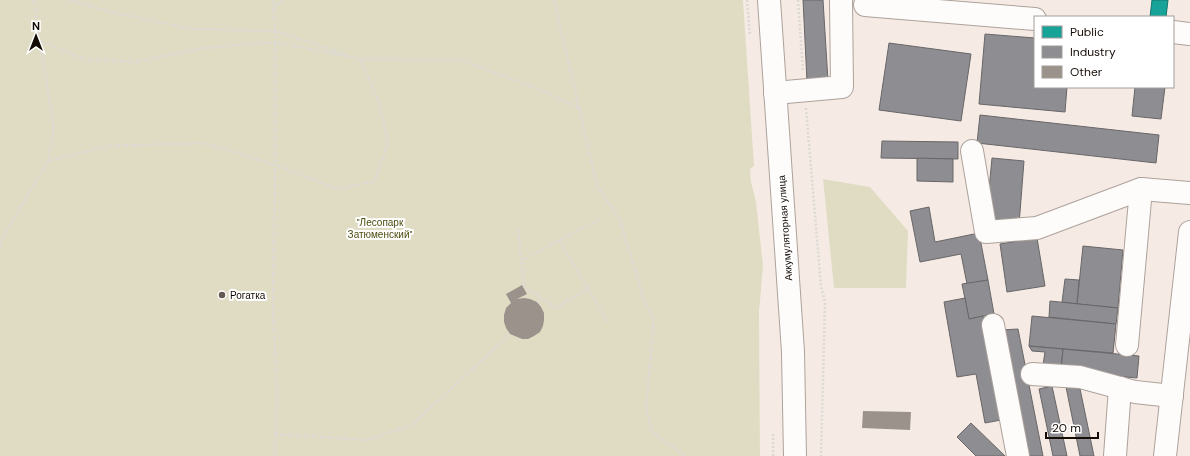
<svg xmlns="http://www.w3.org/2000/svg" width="1190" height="456" font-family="'DM Sans',sans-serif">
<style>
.green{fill:#e0dcc4}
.public{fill:#17a398;stroke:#16756c}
.industry{fill:#8d8d92;stroke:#696668}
.building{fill:#9b938b}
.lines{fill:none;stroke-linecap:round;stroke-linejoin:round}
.minor-casing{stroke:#aca29b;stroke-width:24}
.path{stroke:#dcd8d6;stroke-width:2.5;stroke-dasharray:2 2;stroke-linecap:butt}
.minor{stroke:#fefcfb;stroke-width:22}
.poi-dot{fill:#645953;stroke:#fff;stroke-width:1.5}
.labels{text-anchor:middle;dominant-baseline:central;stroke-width:4;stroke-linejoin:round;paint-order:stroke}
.park-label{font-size:10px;fill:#4c4c0f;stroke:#fff}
.street-label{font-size:10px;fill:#150b05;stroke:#fff}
.poi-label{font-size:10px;fill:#150b05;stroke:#fff;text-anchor:start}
</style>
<rect width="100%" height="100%" fill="#f6ebe4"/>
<g class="green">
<path d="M 0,0 L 743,0 L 754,166 L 750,169 L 751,182 L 756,202 L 763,266 L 759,312 L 760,456 L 0,456 Z"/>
<path d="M 823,179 L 870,187 L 908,231 L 906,288 L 834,288 Z"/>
</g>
<path class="public" d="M 1152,0 L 1168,0 L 1166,17 L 1150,17 Z"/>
<g class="industry">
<path d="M 803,0 L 823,0 L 828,81 L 807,82 Z"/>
<path d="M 985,34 L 1035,38 L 1035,87 L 1067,87 L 1065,112 L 979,104 Z"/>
<path d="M 889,43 L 971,54 L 961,121 L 879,110 Z"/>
<path d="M 1135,87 L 1165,87 L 1161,119 L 1132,116 Z"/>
<path d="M 980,115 L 1159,135 L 1156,163 L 977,143 Z"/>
<path d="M 882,141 L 958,142 L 958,159 L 881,158 Z"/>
<path d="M 917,158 L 953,159 L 953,182 L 917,181 Z"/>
<path d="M 992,158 L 1024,161 L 1019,225 L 986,222 Z"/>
<path d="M 929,207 L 935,242 L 979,233 L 988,280 L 967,284 L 961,254 L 920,262 L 910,211 Z"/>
<path d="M 1037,238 L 1045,286 L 1007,292 L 1000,244 Z"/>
<path d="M 1083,246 L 1123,250 L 1118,308 L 1077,304 Z"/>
<path d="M 1065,279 L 1079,280 L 1077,304 L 1062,302 Z"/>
<path d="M 988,280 L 994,314 L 969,319 L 962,284 Z"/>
<path d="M 965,298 L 969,319 L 983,316 L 1001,420 L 985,423 L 976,374 L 957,377 L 944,302 Z"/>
<path d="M 1050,301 L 1118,308 L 1116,324 L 1049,317 Z"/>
<path d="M 1032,316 L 1116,324 L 1113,353 L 1029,346 Z"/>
<path d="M 1018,329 L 1043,456 L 1025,456 L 1001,330 Z"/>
<path d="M 1029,346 L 1063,349 L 1061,371 L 1043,365 L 1045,352 L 1032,351 Z"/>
<path d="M 1063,349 L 1139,356 L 1137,378 L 1061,371 Z"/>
<path d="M 1079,384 L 1094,456 L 1080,456 L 1066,387 Z"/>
<path d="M 1052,386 L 1067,456 L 1053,456 L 1039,389 Z"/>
<path d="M 971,423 L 1005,456 L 976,456 L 957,437 Z"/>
</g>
<g class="building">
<path d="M 522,285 L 527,294 L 517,299 L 524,298 L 530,299 L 537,302 L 541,307 L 544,313 L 544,320 L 543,326 L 540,332 L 534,336 L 528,339 L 522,339 L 510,334 L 506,328 L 504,322 L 504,315 L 506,308 L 511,303 L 506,294 Z"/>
<path d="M 863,411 L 911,412 L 910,430 L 862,428 Z"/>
</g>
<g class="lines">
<g class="minor-casing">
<g id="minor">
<path d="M 769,0 L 793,352 L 795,456"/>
<path d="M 865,5 L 1035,19"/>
<path d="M 1173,32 L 1190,34"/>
<path d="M 775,93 L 842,87 L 841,0"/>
<path d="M 972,151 L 986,232 L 1037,228 L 1141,189"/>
<path d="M 993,325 L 1018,456"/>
<path d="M 1127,345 L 1141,189 L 1190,193"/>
<path d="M 1032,374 L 1080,377 L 1135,392 L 1172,396"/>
<path d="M 1115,456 L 1120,388"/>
<path d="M 1165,456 L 1190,232"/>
</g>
</g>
<g class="path">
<path d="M 34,0 L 40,41"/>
<path d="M 69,0 L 110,12 L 193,29 L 275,31 L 348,55"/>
<path d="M 273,0 L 275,31 L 275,165 L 273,311 L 277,390 L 275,456"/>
<path d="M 554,0 L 597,186 L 620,220 L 644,300 L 654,319 L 646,409 L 652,432 L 686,456"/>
<path d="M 747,0 L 750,35"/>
<path d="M 798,0 L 803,71"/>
<path d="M 275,7 L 283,0"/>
<path d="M 361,59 L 461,60 L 546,92 L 580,109"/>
<path d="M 806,108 L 821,286 L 825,302 L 821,456"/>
<path d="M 518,230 L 524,286 L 541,298"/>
<path d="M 559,240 L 607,321"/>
<path d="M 0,247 L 5,233 L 48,161 L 54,129 L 40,41 L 84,59 L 135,62 L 205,48 L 275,42 L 360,59 L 378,99 L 388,142 L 375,181 L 338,189 L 275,165 L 205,143 L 108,146 L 48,161"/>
<path d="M 522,260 L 598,220"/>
<path d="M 537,302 L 541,298 L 556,308 L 588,288"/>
<path d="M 276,434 L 367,440 L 412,425 L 510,334"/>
<path d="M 773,456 L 773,433"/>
</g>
<use href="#minor" class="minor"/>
</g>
<circle class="poi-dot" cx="222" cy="295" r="4"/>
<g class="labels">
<g class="park-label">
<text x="380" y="222">"Лесопарк<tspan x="380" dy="12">Затюменский"</tspan></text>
</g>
<g class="street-label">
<text transform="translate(785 228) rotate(-94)">Аккумуляторная улица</text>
</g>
<g class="poi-label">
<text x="230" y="295">Рогатка</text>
</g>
</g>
<rect x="1034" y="16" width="140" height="72" fill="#ffffff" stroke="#a19d9b"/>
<rect x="1042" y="26" width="20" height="12" fill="#17a398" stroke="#a19d9b"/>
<text x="1070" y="36" font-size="12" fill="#150b05">Public</text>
<rect x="1042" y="46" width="20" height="12" fill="#8d8d92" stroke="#a19d9b"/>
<text x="1070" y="56" font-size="12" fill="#150b05">Industry</text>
<rect x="1042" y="66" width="20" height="12" fill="#9b938b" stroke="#a19d9b"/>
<text x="1070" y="76" font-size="12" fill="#150b05">Other</text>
<g transform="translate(36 36)" stroke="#ffffff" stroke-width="3" paint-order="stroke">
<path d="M0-3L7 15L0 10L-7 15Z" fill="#150b05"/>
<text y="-6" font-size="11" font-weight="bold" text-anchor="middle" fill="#150b05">N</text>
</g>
<path d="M1046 432v6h52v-6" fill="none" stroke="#150b05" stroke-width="2"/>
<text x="1052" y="432" font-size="12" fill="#150b05" stroke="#ffffff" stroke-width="3" paint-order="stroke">20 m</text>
</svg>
